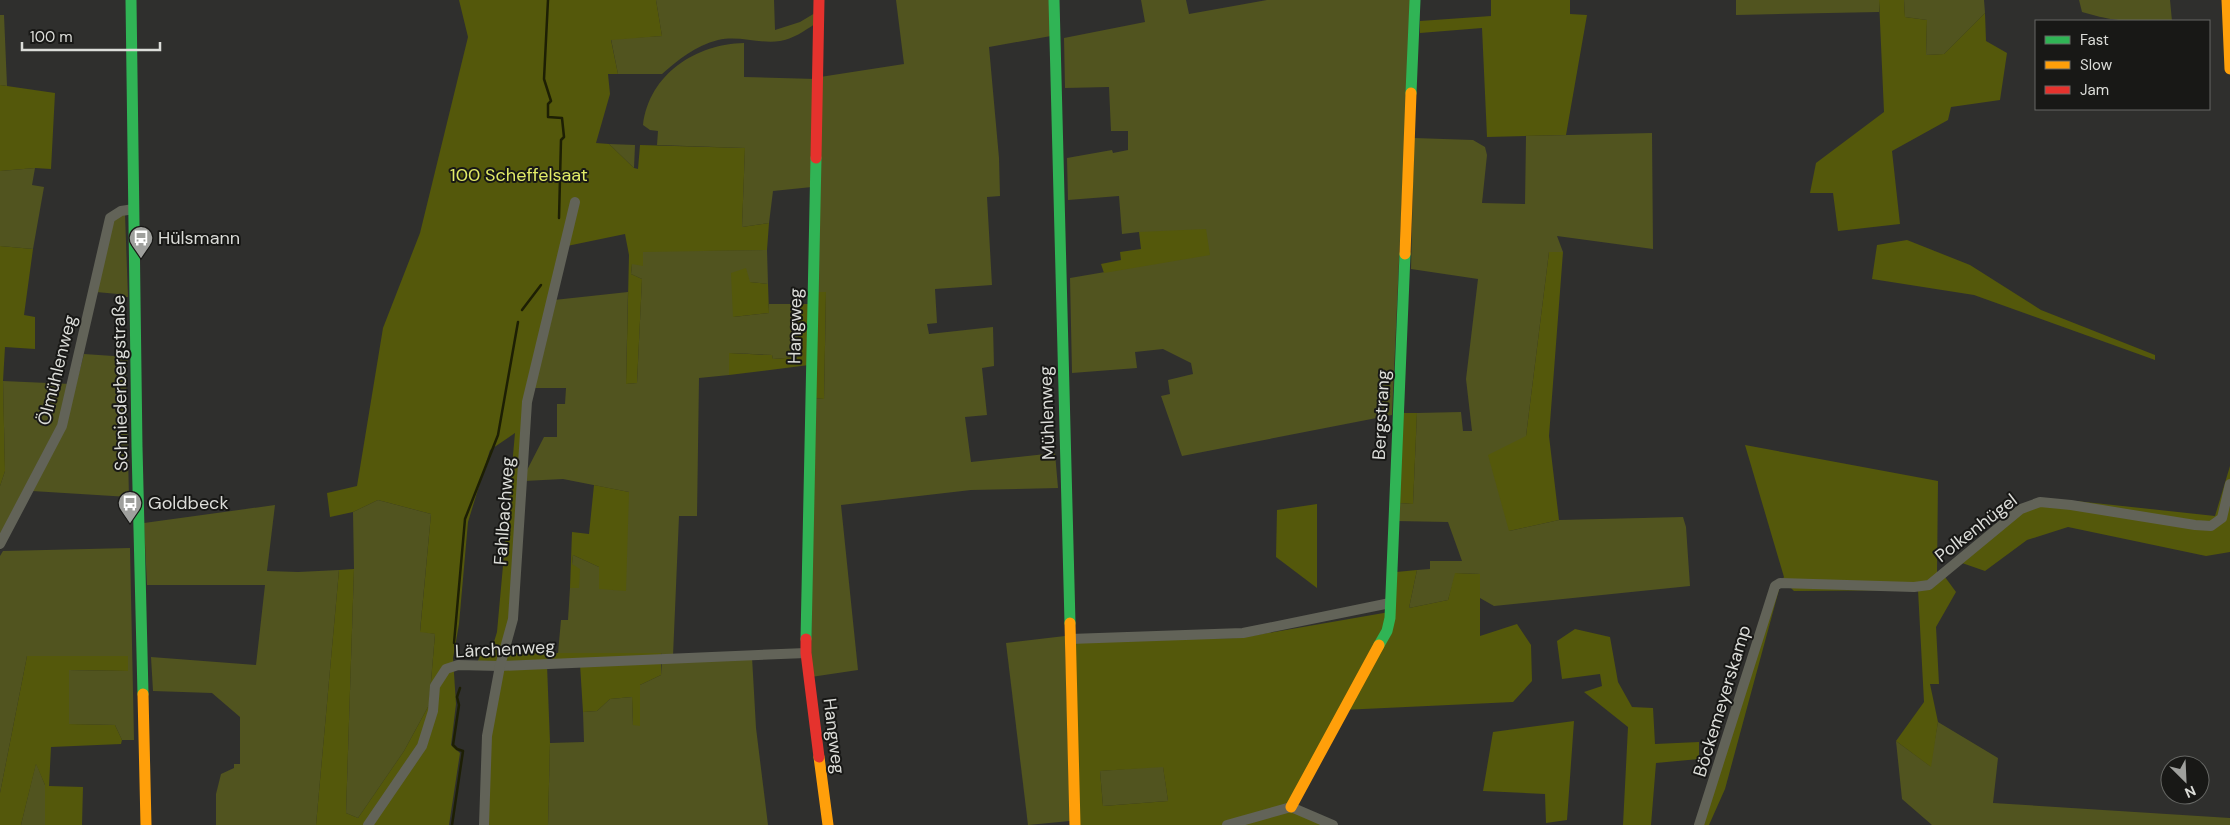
<svg xmlns="http://www.w3.org/2000/svg" width="2230" height="825" font-family="'DM Sans',sans-serif">
<style>
.green{fill:#51541f}
.forest{fill:#54580b;fill-rule:evenodd}
.lines{fill:none;stroke-linecap:round;stroke-linejoin:round}
.stream{stroke:#1d1f04;stroke-width:2.5}
.street{stroke:#626358;stroke-width:10}
.fast{stroke:#30b455;stroke-width:11}
.slow{stroke:#ff9f0a;stroke-width:11}
.jam{stroke:#e5322d;stroke-width:11}
.labels{text-anchor:middle;dominant-baseline:central;stroke-width:4;stroke-linejoin:round;paint-order:stroke}
.park-label{font-size:18px;fill:#e2eb67;stroke:#181816}
.poi-label{font-size:18px;fill:#dcddd9;stroke:#181816;text-anchor:start}
.street-label{font-size:18px;fill:#dcddd9;stroke:#181816}
</style>
<rect width="100%" height="100%" fill="#2f2f2d"/>
<g class="green">
<path d="M 656,0 L 774,0 L 775,30 L 800,22 L 815,13 L 815,24 C 804,31 793,39 780,41 C 759,44 739,35 718,40 C 695,46 679,59 662,74 L 618,74 L 611,39 L 662,36 Z"/>
<path d="M 896,0 L 1050,0 L 1051,36 L 989,47 L 999,158 L 1000,196 L 987,197 L 992,285 L 935,289 L 937,323 L 927,324 L 929,334 L 993,327 L 994,366 L 982,368 L 987,415 L 965,417 L 971,462 L 1055,453 L 1058,488 L 971,490 L 841,505 L 858,670 L 811,677 L 813,398 L 824,399 L 826,293 L 816,292 L 820,77 L 904,64 Z"/>
<path d="M 1141,0 L 1186,0 L 1189,14 L 1267,0 L 1411,0 L 1392,415 L 1182,456 L 1161,396 L 1170,394 L 1168,380 L 1193,374 L 1191,363 L 1163,349 L 1135,352 L 1137,368 L 1072,373 L 1070,278 L 1210,254 L 1139,232 L 1122,234 L 1119,196 L 1068,200 L 1067,158 L 1112,150 L 1113,153 L 1128,150 L 1128,131 L 1111,131 L 1109,87 L 1065,88 L 1064,38 L 1145,22 Z"/>
<path d="M 1736,0 L 1879,0 L 1879,12 L 1736,15 Z"/>
<path d="M 1904,0 L 1984,0 L 1985,13 L 1944,54 L 1926,55 L 1927,20 L 1905,17 Z"/>
<path d="M 2079,0 L 2170,0 L 2172,21 C 2142,24 2111,21 2082,12 Z"/>
<path d="M 0,15 L 4,15 L 7,86 L 0,85 Z"/>
<path d="M 744,43 L 744,77 L 816,79 L 812,187 L 773,191 L 769,223 L 742,227 L 745,148 L 657,145 L 658,131 L 650,130 L 643,125 C 649,74 696,44 744,43 Z"/>
<path d="M 1652,133 L 1653,249 L 1557,236 L 1563,252 L 1549,252 L 1526,436 L 1509,531 L 1559,520 L 1683,517 L 1686,527 L 1690,586 L 1494,606 L 1480,598 L 1480,574 L 1456,573 L 1448,600 L 1409,608 L 1417,570 L 1430,569 L 1430,561 L 1462,561 L 1448,522 L 1396,521 L 1399,503 L 1413,504 L 1417,413 L 1461,412 L 1463,431 L 1472,431 L 1466,379 L 1478,279 L 1411,269 L 1414,138 L 1473,140 L 1485,147 L 1487,155 L 1482,203 L 1525,204 L 1526,136 Z"/>
<path d="M 609,144 L 635,145 L 634,168 Z"/>
<path d="M 35,168 L 32,185 L 44,187 L 33,249 L 0,246 L 0,171 Z"/>
<path d="M 125,214 L 128,297 L 119,298 L 118,294 L 96,292 L 113,222 L 116,218 Z"/>
<path d="M 767,250 L 768,284 L 750,282 L 733,317 L 769,313 L 769,304 L 794,304 L 794,306 L 798,306 L 799,357 L 773,359 L 772,355 L 730,353 L 729,375 L 699,378 L 697,516 L 679,516 L 673,656 L 662,656 L 661,653 L 558,653 L 561,620 L 568,620 L 570,588 L 579,588 L 572,564 L 573,555 L 599,567 L 629,492 L 563,479 L 524,481 L 525,474 L 544,437 L 557,437 L 557,404 L 565,404 L 566,388 L 532,388 L 554,300 L 628,292 L 626,384 L 637,383 L 642,279 L 631,274 L 632,264 L 643,251 Z"/>
<path d="M 84,354 L 128,357 L 126,372 L 129,497 L 32,491 L 64,429 Z"/>
<path d="M 3,381 L 70,384 L 60,425 L 0,540 L 0,486 L 5,471 Z"/>
<path d="M 378,500 L 431,514 L 420,631 L 435,634 L 429,705 L 404,751 L 358,818 L 346,813 L 354,569 L 353,512 Z"/>
<path d="M 275,505 L 267,571 L 298,572 L 339,570 L 316,825 L 216,825 L 216,794 L 221,774 L 234,768 L 234,764 L 240,764 L 240,717 L 212,693 L 153,691 L 151,657 L 256,665 L 265,585 L 147,585 L 144,523 Z"/>
<path d="M 130,548 L 134,740 L 122,740 L 115,725 L 69,724 L 69,670 L 128,671 L 127,657 L 27,656 L 0,793 L 0,556 L 3,551 Z"/>
<path d="M 1065,636 L 1070,821 L 1028,825 L 1006,643 Z"/>
<path d="M 752,657 L 756,728 L 768,825 L 548,825 L 550,743 L 584,742 L 583,712 L 597,711 L 610,699 L 632,697 L 633,725 L 640,725 L 640,685 L 661,675 L 662,660 Z"/>
<path d="M 1938,722 L 1998,758 L 1993,803 L 2230,818 L 2230,825 L 1932,825 L 1902,799 L 1896,741 L 1930,766 Z"/>
<path d="M 36,763 L 45,785 L 45,825 L 21,825 Z"/>
<path d="M 1163,766 L 1168,801 L 1103,806 L 1100,771 Z"/>
</g>
<g class="forest">
<path d="M 459,0 L 656,0 L 662,36 L 611,40 L 618,74 L 608,74 L 610,94 L 596,143 L 609,144 L 634,168 L 638,169 L 640,145 L 745,148 L 742,227 L 769,223 L 767,250 L 643,252 L 643,266 L 632,264 L 631,274 L 642,279 L 637,383 L 626,384 L 629,255 L 625,234 L 567,246 L 525,402 L 509,635 L 499,665 L 477,663 L 480,656 L 490,655 L 497,632 L 515,433 L 490,450 L 468,522 L 459,624 L 453,658 L 456,704 L 451,745 L 460,753 L 449,825 L 316,825 L 339,570 L 354,569 L 346,813 L 358,818 L 404,751 L 429,705 L 435,634 L 420,632 L 431,514 L 378,500 L 353,512 L 330,517 L 327,493 L 357,486 L 383,328 L 420,233 L 468,37 Z"/>
<path d="M 1491,0 L 1570,0 L 1570,14 L 1587,15 L 1566,135 L 1487,137 L 1482,28 L 1420,33 L 1420,21 L 1491,16 Z"/>
<path d="M 1879,0 L 1904,0 L 1905,17 L 1927,20 L 1926,55 L 1944,54 L 1985,13 L 1986,41 L 2007,53 L 2000,100 L 1951,107 L 1948,120 L 1892,151 L 1900,224 L 1838,231 L 1833,193 L 1810,193 L 1816,163 L 1884,112 Z"/>
<path d="M 0,85 L 55,93 L 51,169 L 35,168 L 0,171 Z"/>
<path d="M 1206,229 L 1210,255 L 1104,273 L 1101,264 L 1121,260 L 1120,252 L 1141,249 L 1139,232 Z"/>
<path d="M 1907,240 L 1970,265 L 2041,310 L 2155,355 L 2155,360 L 1974,295 L 1872,279 L 1877,245 Z"/>
<path d="M 0,246 L 33,249 L 24,315 L 35,317 L 35,349 L 5,347 L 3,381 L 5,471 L 0,486 Z"/>
<path d="M 1549,252 L 1563,252 L 1549,436 L 1559,520 L 1509,531 L 1488,455 L 1526,436 Z"/>
<path d="M 746,268 L 750,282 L 768,284 L 769,313 L 733,317 L 731,273 Z"/>
<path d="M 816,292 L 826,292 L 824,399 L 813,398 L 809,365 L 729,375 L 729,353 L 772,355 L 773,359 L 799,357 L 798,306 L 793,306 L 794,304 L 810,304 Z"/>
<path d="M 1402,413 L 1417,413 L 1413,504 L 1399,503 Z"/>
<path d="M 1745,445 L 1938,481 L 1937,575 L 2011,511 L 2024,503 L 2076,501 L 2215,516 L 2230,466 L 2230,552 L 2206,556 L 2068,527 L 2027,540 L 1985,571 L 1962,563 L 1945,577 L 1956,592 L 1936,627 L 1939,684 L 1930,684 L 1938,722 L 1931,767 L 1896,741 L 1924,702 L 1918,590 L 1794,591 L 1788,585 L 1780,586 L 1725,789 L 1709,825 L 1701,825 L 1776,588 L 1784,577 Z"/>
<path d="M 594,485 L 629,492 L 626,591 L 599,589 L 599,567 L 573,555 L 572,564 L 580,569 L 579,588 L 570,588 L 572,532 L 589,534 Z"/>
<path d="M 1317,504 L 1317,588 L 1276,557 L 1277,510 Z"/>
<path d="M 1417,570 L 1409,608 L 1448,600 L 1455,573 L 1480,574 L 1480,636 L 1517,624 L 1531,645 L 1532,681 L 1513,702 L 1342,710 L 1293,810 L 1327,825 L 1080,825 L 1073,641 L 1239,638 L 1395,611 L 1396,572 ZM 1163,767 L 1168,801 L 1103,806 L 1100,771 Z"/>
<path d="M 1575,629 L 1610,637 L 1618,682 L 1632,707 L 1653,708 L 1655,744 L 1699,742 L 1699,759 L 1656,763 L 1651,825 L 1623,825 L 1628,727 L 1584,692 L 1602,686 L 1600,674 L 1562,679 L 1557,641 Z"/>
<path d="M 507,653 L 661,653 L 661,675 L 640,685 L 640,726 L 633,725 L 632,697 L 610,699 L 597,711 L 583,712 L 580,664 L 502,664 Z"/>
<path d="M 27,656 L 128,656 L 128,671 L 69,670 L 69,724 L 115,725 L 122,740 L 121,744 L 51,747 L 49,786 L 83,787 L 82,825 L 45,825 L 45,785 L 36,764 L 21,825 L 0,825 L 0,793 Z"/>
<path d="M 547,665 L 550,743 L 548,825 L 486,825 L 489,737 L 501,668 Z"/>
<path d="M 1574,721 L 1567,820 L 1546,823 L 1545,794 L 1483,791 L 1493,732 Z"/>
</g>
<g class="lines">
<g class="stream">
<path d="M 548,0 L 544,79 L 551,101 L 548,104 L 548,117 L 562,118 L 564,137 L 561,140 L 559,218"/>
<path d="M 522,310 L 541,285"/>
<path d="M 454,643 L 465,519 L 498,435 L 518,322"/>
<path d="M 452,825 L 463,751 L 457,749 L 453,745 L 459,705 L 457,697 L 460,688"/>
</g>
<g class="street">
<path d="M 0,544 L 62,426 L 110,218 L 121,211 L 134,209"/>
<path d="M 1070,639 L 1243,633 L 1390,603"/>
<path d="M 368,825 L 422,746 L 433,711 L 435,686 L 446,669 L 458,665 L 500,666 L 806,653"/>
<path d="M 484,825 L 487,736 L 500,666 L 513,619 L 527,402 L 575,202"/>
<path d="M 1227,825 L 1291,807 L 1333,825"/>
<path d="M 1699,825 L 1775,586 L 1780,583 L 1914,587 L 1929,585 L 2021,509 L 2040,502 L 2071,505 L 2195,525 L 2211,526 L 2222,518 L 2230,484"/>
</g>
<g class="fast">
<path d="M 131,0 L 137,447 L 143,694"/>
<path d="M 1054,0 L 1070,623"/>
<path d="M 1411,93 L 1415,0"/>
<path d="M 806,639 L 816,158"/>
<path d="M 1379,645 L 1387,631 L 1390,618 L 1405,254"/>
</g>
<g class="slow">
<path d="M 2227,0 L 2230,69"/>
<path d="M 1405,254 L 1411,93"/>
<path d="M 1070,623 L 1075,825"/>
<path d="M 143,694 L 146,825"/>
<path d="M 819,757 L 828,825"/>
<path d="M 1291,807 L 1379,645"/>
</g>
<g class="jam">
<path d="M 816,158 L 819,0"/>
<path d="M 806,639 L 806,653 L 819,757"/>
</g>
</g>
<defs>
<g id="bus-pin" transform="scale(1.25)"><path d="M0 17L-7.5 6A9.5 9.5 0 1 1 7.5 6Z" fill="#9fa09d" stroke="#181816"/><path d="M-5-6H5V4H4V6H2V4H-2V6H-4V4H-5ZM-3.5-4V0h7V-4ZM-3.5 1.2v1.5H-2V1.2ZM2 1.2v1.5H3.5V1.2Z" fill="#fff"/></g>
</defs>
<g fill-rule="evenodd">
<use href="#bus-pin" x="141" y="238"/>
<use href="#bus-pin" x="130" y="503"/>
</g>
<g class="labels">
<g class="park-label">
<text x="519" y="175">100 Scheffelsaat</text>
</g>
<g class="poi-label">
<text x="158" y="238">Hülsmann</text>
<text x="148" y="503">Goldbeck</text>
</g>
<g class="street-label">
<text transform="translate(795 326) rotate(-89)">Hangweg</text>
<text transform="translate(57 370) rotate(-76)">Ölmühlenweg</text>
<text transform="translate(120 383) rotate(-91)">Schniederbergstraße</text>
<text transform="translate(1047 413) rotate(-92)">Mühlenweg</text>
<text transform="translate(1381 415) rotate(-87)">Bergstrang</text>
<text transform="translate(504 511) rotate(-86)">Fahlbachweg</text>
<text transform="translate(1976 528) rotate(-38)">Polkenhügel</text>
<text transform="translate(505 649) rotate(-3)">Lärchenweg</text>
<text transform="translate(1722 701) rotate(-73)">Böckemeyerskamp</text>
<text transform="translate(834 736) rotate(83)">Hangweg</text>
</g>
</g>
<rect x="2035" y="20" width="175" height="90" fill="#181816" stroke="#666764"/>
<rect x="2045" y="36" width="25" height="8" fill="#30b455" stroke="#666764"/>
<text x="2080" y="45" font-size="15" fill="#dcddd9">Fast</text>
<rect x="2045" y="61" width="25" height="8" fill="#ff9f0a" stroke="#666764"/>
<text x="2080" y="70" font-size="15" fill="#dcddd9">Slow</text>
<rect x="2045" y="86" width="25" height="8" fill="#e5322d" stroke="#666764"/>
<text x="2080" y="95" font-size="15" fill="#dcddd9">Jam</text>
<g transform="translate(2185 780) rotate(156)"><circle r="24" fill="#181816" stroke="#666764"/>
<path d="M0-4L9 19L0 12L-9 19Z" fill="#9fa09d"/>
<text y="-8" font-size="14" font-weight="bold" text-anchor="middle" fill="#dcddd9">N</text>
</g>
<path d="M22 42v8h138v-8" fill="none" stroke="#dcddd9" stroke-width="2.5"/>
<text x="30" y="42" font-size="15" fill="#dcddd9" stroke="#181816" stroke-width="4" paint-order="stroke">100 m</text>
</svg>
